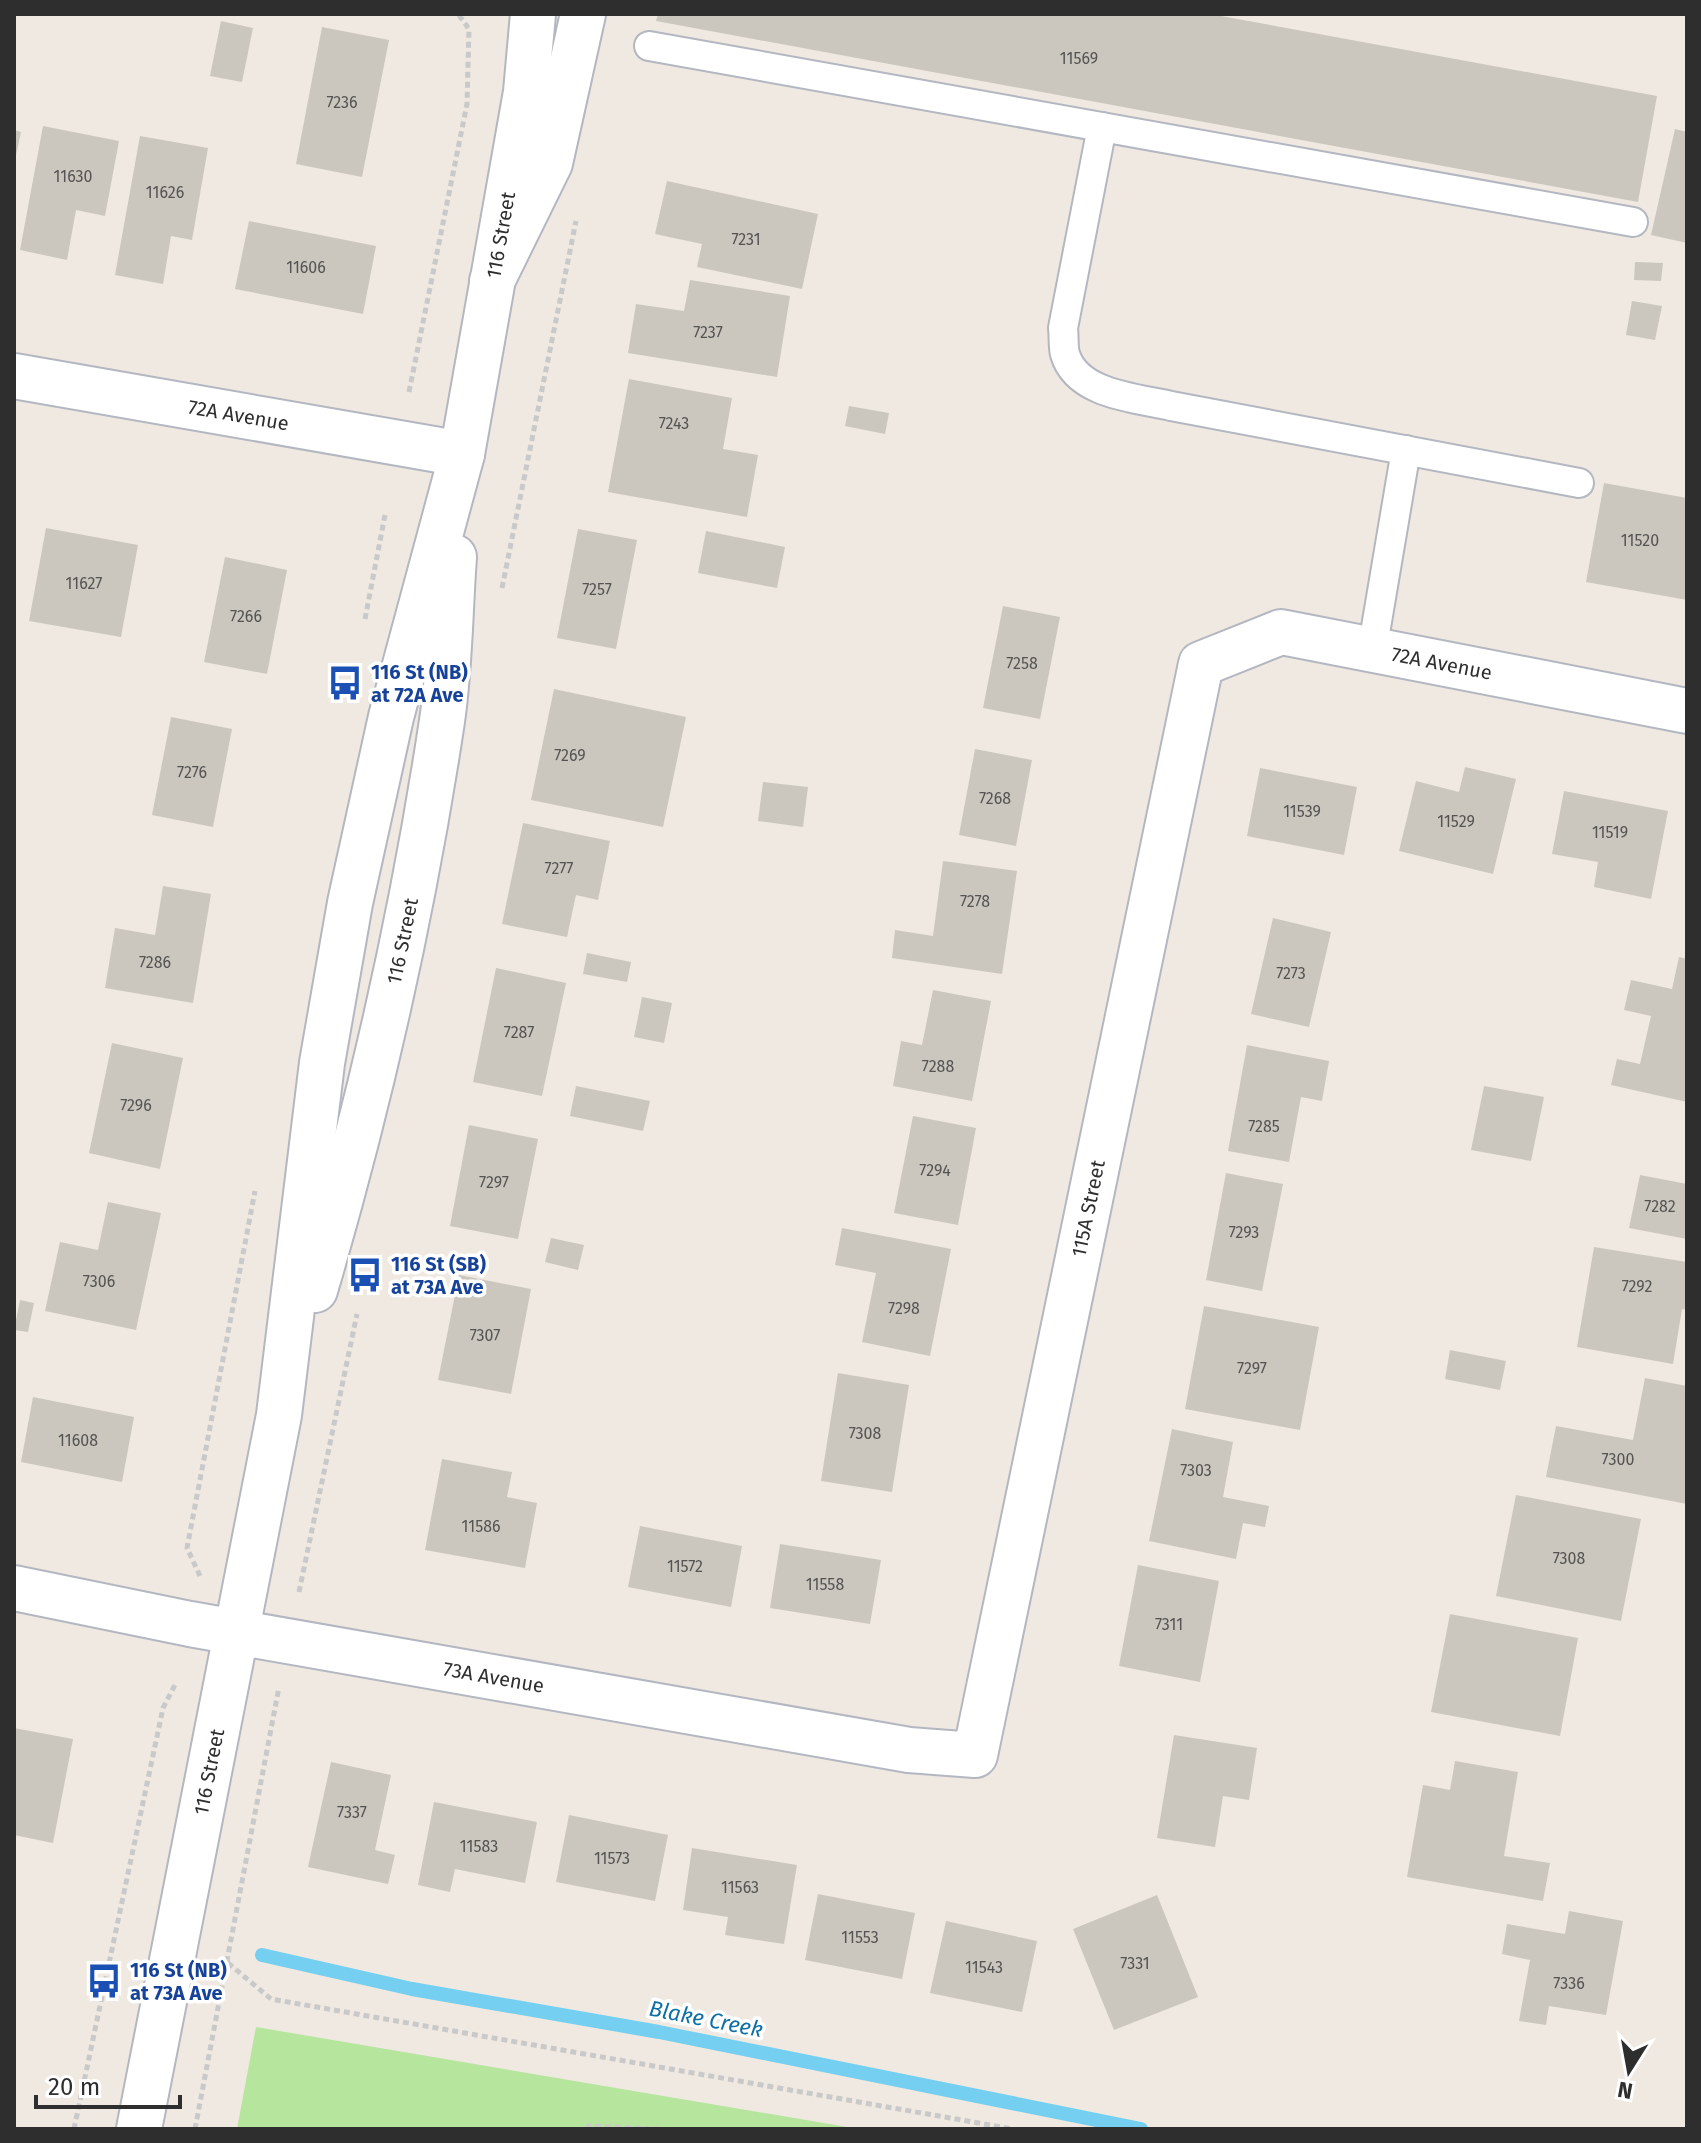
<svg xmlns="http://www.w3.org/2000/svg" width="1701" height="2143" font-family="'Fira Sans',sans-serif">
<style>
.green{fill:#b6e59e}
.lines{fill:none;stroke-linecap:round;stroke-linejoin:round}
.stream{stroke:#75cff0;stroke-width:14}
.building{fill:#cbc7bf}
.service-casing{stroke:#b4b7c1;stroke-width:32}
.minor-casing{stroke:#b4b7c1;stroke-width:48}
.tertiary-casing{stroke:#b4b7c1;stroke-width:48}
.secondary-casing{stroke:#b4b7c1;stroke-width:48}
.path{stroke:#c9c9c9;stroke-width:5;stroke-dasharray:6 4;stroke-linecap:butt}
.service{stroke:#fff;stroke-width:28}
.minor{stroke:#fff;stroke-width:44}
.tertiary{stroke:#fff;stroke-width:44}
.secondary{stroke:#fff;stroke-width:44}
.labels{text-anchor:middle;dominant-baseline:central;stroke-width:7;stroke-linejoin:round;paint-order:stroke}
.number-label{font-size:16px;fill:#555452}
.street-label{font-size:20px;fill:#2e2e2e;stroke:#fff}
.transit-label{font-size:20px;font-weight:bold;fill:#164399;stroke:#fff;text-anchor:start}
.water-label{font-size:22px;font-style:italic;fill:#0d6fa3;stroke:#fff}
</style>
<rect width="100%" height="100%" fill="#efe9e1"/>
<path class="green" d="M 256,2027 L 859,2129 L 237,2129 Z"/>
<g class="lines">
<path class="stream" d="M 262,1955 L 412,1989 L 659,2032 L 1141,2129"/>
</g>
<g class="building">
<path d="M 658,14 L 1210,14 L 1657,96 L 1638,202 L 656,21 Z"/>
<path d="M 221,21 L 253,28 L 242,82 L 210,76 Z"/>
<path d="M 322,27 L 389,40 L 362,177 L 296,164 Z"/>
<path d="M 43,126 L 119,141 L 105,216 L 76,210 L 67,260 L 20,250 Z"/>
<path d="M 1675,129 L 1687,132 L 1687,243 L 1651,235 Z"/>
<path d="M 14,130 L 21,132 L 15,160 L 14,160 Z"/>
<path d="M 140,136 L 208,148 L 192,240 L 171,236 L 163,284 L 115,275 Z"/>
<path d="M 667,181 L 818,214 L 802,289 L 697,267 L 702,244 L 655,234 Z"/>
<path d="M 249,221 L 376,246 L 363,314 L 235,289 Z"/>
<path d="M 1635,262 L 1663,263 L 1661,281 L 1634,280 Z"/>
<path d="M 690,280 L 790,296 L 777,377 L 628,353 L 636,304 L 684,311 Z"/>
<path d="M 1632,301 L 1662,306 L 1655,340 L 1626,335 Z"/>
<path d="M 629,379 L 732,398 L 723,449 L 758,455 L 747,517 L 608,492 Z"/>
<path d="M 849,406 L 889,413 L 885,434 L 845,426 Z"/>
<path d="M 1604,483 L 1687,498 L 1687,600 L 1586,582 Z"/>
<path d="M 46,528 L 138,545 L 121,637 L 29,621 Z"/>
<path d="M 578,529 L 637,540 L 616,649 L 557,638 Z"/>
<path d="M 706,531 L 785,547 L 777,588 L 698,573 Z"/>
<path d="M 225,557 L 287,570 L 267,674 L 204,662 Z"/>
<path d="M 1003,606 L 1060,617 L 1040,719 L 983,708 Z"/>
<path d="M 554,689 L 686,717 L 663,827 L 531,800 Z"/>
<path d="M 171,717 L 232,729 L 213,827 L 152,815 Z"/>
<path d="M 975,749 L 1032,760 L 1016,846 L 959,835 Z"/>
<path d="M 1465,767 L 1516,779 L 1493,874 L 1399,851 L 1416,781 L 1459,792 Z"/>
<path d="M 1260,768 L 1357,787 L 1344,855 L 1247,836 Z"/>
<path d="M 763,782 L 808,787 L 803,827 L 758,821 Z"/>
<path d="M 1564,791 L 1668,811 L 1651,899 L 1594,887 L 1598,862 L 1552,854 Z"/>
<path d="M 523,823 L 610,841 L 598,900 L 576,895 L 567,937 L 502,924 Z"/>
<path d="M 943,861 L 1017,871 L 1002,974 L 892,958 L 895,930 L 933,936 Z"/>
<path d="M 163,886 L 211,894 L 193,1003 L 105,988 L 115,928 L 155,935 Z"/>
<path d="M 1273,918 L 1331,932 L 1309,1027 L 1251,1014 Z"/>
<path d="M 587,953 L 631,962 L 627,982 L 583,974 Z"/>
<path d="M 1679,957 L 1687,959 L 1687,1102 L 1611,1085 L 1617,1059 L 1640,1064 L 1651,1016 L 1624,1010 L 1631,980 L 1672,989 Z"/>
<path d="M 496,968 L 566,983 L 542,1096 L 473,1082 Z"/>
<path d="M 933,990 L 991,1001 L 972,1101 L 893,1086 L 901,1041 L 922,1045 Z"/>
<path d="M 642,997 L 672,1003 L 664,1043 L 634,1037 Z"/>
<path d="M 112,1043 L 183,1058 L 160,1169 L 89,1153 Z"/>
<path d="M 1247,1045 L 1329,1061 L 1322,1101 L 1301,1097 L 1289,1162 L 1228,1151 Z"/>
<path d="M 576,1086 L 650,1101 L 643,1131 L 570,1116 Z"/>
<path d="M 1484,1086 L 1544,1097 L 1531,1161 L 1471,1150 Z"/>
<path d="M 913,1116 L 976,1128 L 958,1225 L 894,1213 Z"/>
<path d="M 469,1125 L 538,1139 L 518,1239 L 450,1226 Z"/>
<path d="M 1226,1173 L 1283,1184 L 1262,1291 L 1206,1280 Z"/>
<path d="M 1640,1175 L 1687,1184 L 1687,1239 L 1629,1228 Z"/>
<path d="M 108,1202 L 161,1213 L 136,1330 L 45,1311 L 60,1242 L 98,1250 Z"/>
<path d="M 842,1228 L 951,1249 L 930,1356 L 862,1342 L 876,1273 L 835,1265 Z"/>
<path d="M 551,1238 L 584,1245 L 578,1270 L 545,1262 Z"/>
<path d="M 1594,1247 L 1687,1262 L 1687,1310 L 1682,1309 L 1673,1364 L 1577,1347 Z"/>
<path d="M 459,1275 L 531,1289 L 511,1394 L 438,1380 Z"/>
<path d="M 20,1300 L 34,1303 L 28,1332 L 14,1330 Z"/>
<path d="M 1204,1306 L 1319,1327 L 1300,1430 L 1185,1409 Z"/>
<path d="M 1450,1350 L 1506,1361 L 1500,1390 L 1445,1379 Z"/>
<path d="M 838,1373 L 909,1385 L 892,1492 L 821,1481 Z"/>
<path d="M 1645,1378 L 1687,1386 L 1687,1504 L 1546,1477 L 1556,1426 L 1633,1440 Z"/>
<path d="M 33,1397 L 134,1417 L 122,1482 L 21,1462 Z"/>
<path d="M 1172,1429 L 1233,1442 L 1223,1497 L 1269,1506 L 1265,1527 L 1243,1523 L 1236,1559 L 1149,1541 Z"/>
<path d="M 442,1459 L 512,1472 L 507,1497 L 537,1503 L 525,1568 L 425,1550 Z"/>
<path d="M 1516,1495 L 1641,1519 L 1621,1621 L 1496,1596 Z"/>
<path d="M 640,1526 L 742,1546 L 731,1607 L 628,1587 Z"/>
<path d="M 780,1544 L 881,1560 L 870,1624 L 770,1608 Z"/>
<path d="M 1138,1565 L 1219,1581 L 1200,1682 L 1119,1666 Z"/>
<path d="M 1450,1614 L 1578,1638 L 1560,1736 L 1431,1712 Z"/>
<path d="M 14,1728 L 73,1739 L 53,1843 L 14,1835 Z"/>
<path d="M 1174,1735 L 1257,1748 L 1249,1800 L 1223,1796 L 1215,1847 L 1157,1838 Z"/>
<path d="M 1455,1761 L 1518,1772 L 1504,1856 L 1550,1863 L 1543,1901 L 1407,1877 L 1423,1785 L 1450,1790 Z"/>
<path d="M 331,1762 L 391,1775 L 375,1850 L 395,1855 L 388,1884 L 308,1867 Z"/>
<path d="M 434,1802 L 537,1822 L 525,1883 L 455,1869 L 450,1892 L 418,1885 Z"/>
<path d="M 569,1815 L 668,1835 L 655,1901 L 556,1882 Z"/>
<path d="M 692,1848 L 797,1865 L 784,1944 L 725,1935 L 728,1917 L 683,1910 Z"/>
<path d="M 818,1894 L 915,1913 L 902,1979 L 805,1960 Z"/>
<path d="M 1157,1895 L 1198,1997 L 1114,2030 L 1073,1929 Z"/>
<path d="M 1569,1911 L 1623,1921 L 1606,2015 L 1549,2006 L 1546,2025 L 1519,2021 L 1530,1960 L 1502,1954 L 1507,1924 L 1565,1934 Z"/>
<path d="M 946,1921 L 1037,1941 L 1022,2012 L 930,1993 Z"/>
</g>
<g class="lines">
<g class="service-casing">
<g id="service">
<path d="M 649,46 L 1633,222"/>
<path d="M 1102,127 L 1063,328 C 1064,336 1063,347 1065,354 C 1077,395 1137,398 1171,406 L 1579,483"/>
<path d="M 1372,651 L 1406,450"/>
</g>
</g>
<g class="minor-casing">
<g id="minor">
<path id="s1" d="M 14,376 L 462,454"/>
<path id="s2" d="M 14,1588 L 190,1624 L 909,1750 L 975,1755 L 1201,664 L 1281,632 L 1687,711"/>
</g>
</g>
<g class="tertiary-casing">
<g id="tertiary">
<path id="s3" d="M 315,1290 C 370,1103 413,913 442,721 C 450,667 450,611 454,557"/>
<path id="s4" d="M 139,2129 L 279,1415 L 322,1063 L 350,903 L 391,717 L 462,454 L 526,92 L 533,14"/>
</g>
</g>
<g class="secondary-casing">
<path id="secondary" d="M 492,281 L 550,163 L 583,14"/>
</g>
<g class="path">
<path d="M 409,392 L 467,104 L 469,29 L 458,14"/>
<path d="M 502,588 L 576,221"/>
<path d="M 365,619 L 385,515"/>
<path d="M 200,1576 L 187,1548 L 255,1191"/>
<path d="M 299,1592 L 357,1314"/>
<path d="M 228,1963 L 271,1999 L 1013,2129"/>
<path d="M 74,2129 L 163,1708 L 176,1683"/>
<path d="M 195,2129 L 279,1687"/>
<path d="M 586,2129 L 589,2126 L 659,2129"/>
</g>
<use href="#service" class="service"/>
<use href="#minor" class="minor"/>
<use href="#tertiary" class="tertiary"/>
<use href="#secondary" class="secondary"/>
</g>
<defs>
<g id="bus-bare" transform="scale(2.76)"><path d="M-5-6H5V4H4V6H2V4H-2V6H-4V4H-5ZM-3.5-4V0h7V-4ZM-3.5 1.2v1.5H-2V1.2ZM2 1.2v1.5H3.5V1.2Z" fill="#1a4fb4" stroke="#fff" stroke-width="2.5" paint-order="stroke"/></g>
</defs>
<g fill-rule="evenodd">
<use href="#bus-bare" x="345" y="683"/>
<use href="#bus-bare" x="365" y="1275"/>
<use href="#bus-bare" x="104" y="1981"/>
</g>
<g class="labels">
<g class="number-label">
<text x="1079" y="58">11569</text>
<text x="342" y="102">7236</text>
<text x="73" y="176">11630</text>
<text x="165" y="192">11626</text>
<text x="746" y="239">7231</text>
<text x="306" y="267">11606</text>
<text x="708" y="332">7237</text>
<text x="674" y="423">7243</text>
<text x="1640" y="540">11520</text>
<text x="84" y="583">11627</text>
<text x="597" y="589">7257</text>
<text x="246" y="616">7266</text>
<text x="1022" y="663">7258</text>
<text x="570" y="755">7269</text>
<text x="192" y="772">7276</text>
<text x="995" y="798">7268</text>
<text x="1302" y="811">11539</text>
<text x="1456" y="821">11529</text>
<text x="1610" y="832">11519</text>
<text x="559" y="868">7277</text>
<text x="975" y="901">7278</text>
<text x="155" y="962">7286</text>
<text x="1291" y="973">7273</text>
<text x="519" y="1032">7287</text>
<text x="938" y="1066">7288</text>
<text x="136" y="1105">7296</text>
<text x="1264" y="1126">7285</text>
<text x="935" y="1170">7294</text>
<text x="494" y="1182">7297</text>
<text x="1660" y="1206">7282</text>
<text x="1244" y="1232">7293</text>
<text x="99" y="1281">7306</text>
<text x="1637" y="1286">7292</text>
<text x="904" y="1308">7298</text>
<text x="485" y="1335">7307</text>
<text x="1252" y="1368">7297</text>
<text x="865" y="1433">7308</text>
<text x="78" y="1440">11608</text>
<text x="1618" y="1459">7300</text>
<text x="1196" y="1470">7303</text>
<text x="481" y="1526">11586</text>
<text x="1569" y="1558">7308</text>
<text x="685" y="1566">11572</text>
<text x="825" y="1584">11558</text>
<text x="1169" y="1624">7311</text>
<text x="352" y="1812">7337</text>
<text x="479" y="1846">11583</text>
<text x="612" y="1858">11573</text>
<text x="740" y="1887">11563</text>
<text x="860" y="1937">11553</text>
<text x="1135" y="1963">7331</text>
<text x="984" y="1967">11543</text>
<text x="1569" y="1983">7336</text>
</g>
<g class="street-label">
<text stroke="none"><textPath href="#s4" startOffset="1930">116 Street</textPath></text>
<text stroke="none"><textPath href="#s1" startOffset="228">72A Avenue</textPath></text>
<text stroke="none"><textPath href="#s2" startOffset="2340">72A Avenue</textPath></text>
<text stroke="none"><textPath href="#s3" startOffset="360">116 Street</textPath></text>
<text stroke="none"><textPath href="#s2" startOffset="1534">115A Street</textPath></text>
<text stroke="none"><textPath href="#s2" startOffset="488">73A Avenue</textPath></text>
<text stroke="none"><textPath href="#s4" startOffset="364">116 Street</textPath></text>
</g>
<g class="transit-label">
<text x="371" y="672">116 St (NB)<tspan x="371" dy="23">at 72A Ave</tspan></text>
<text x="391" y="1264">116 St (SB)<tspan x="391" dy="23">at 73A Ave</tspan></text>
<text x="130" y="1970">116 St (NB)<tspan x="130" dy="23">at 73A Ave</tspan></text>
</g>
<g class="water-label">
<text transform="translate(706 2019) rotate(11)">Blake Creek</text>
</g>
</g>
<rect width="1701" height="2143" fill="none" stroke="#2e2e2e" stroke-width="32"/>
<g transform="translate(1629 2071) rotate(191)" stroke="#ffffff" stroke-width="6" paint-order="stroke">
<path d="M0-6L14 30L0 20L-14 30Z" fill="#2e2e2e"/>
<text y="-12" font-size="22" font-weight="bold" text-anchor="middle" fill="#2e2e2e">N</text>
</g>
<path d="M36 2095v12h144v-12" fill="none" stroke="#2e2e2e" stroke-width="4"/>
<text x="48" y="2095" font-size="24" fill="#2e2e2e" stroke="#ffffff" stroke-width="6" paint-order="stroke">20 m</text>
</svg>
